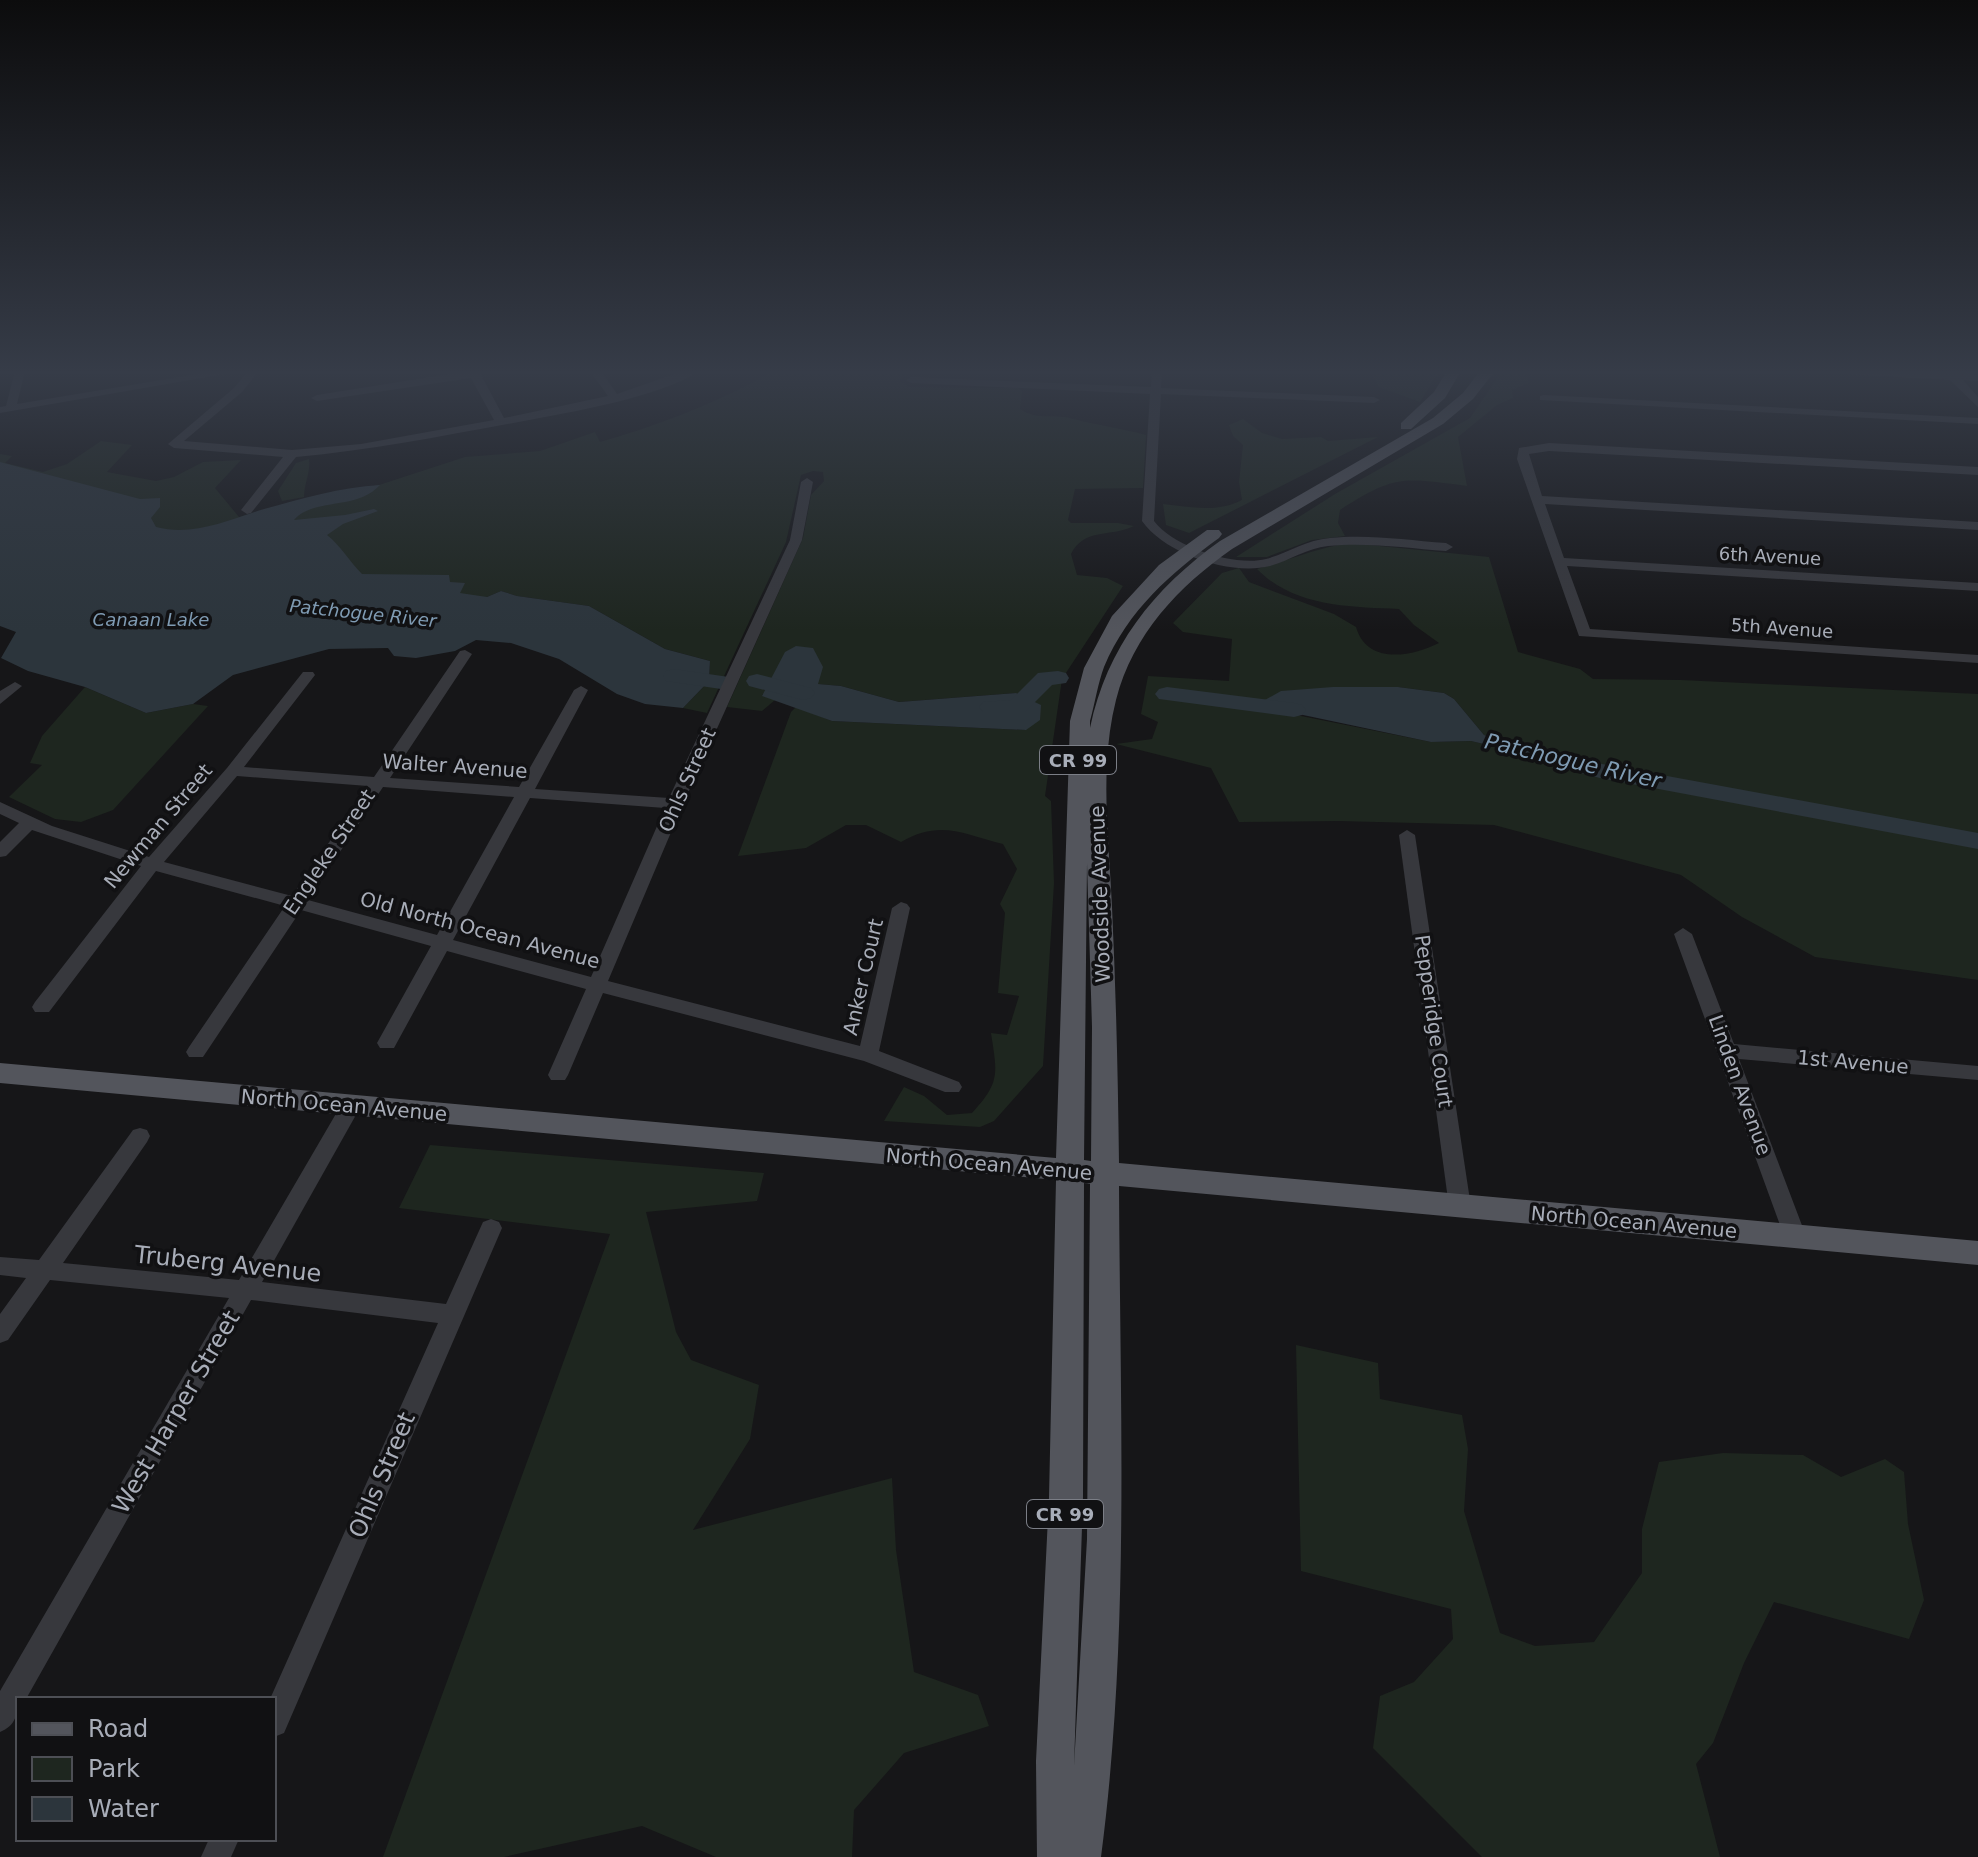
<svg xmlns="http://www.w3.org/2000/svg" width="1978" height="1857" font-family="'DejaVu Sans',sans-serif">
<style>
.green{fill:#1e261f;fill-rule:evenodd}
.water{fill:#2c353c}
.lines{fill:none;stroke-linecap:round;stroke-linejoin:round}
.river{fill:#2c353c;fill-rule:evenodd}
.minor{fill:#37383d;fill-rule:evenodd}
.major{fill:#53555c;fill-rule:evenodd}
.labels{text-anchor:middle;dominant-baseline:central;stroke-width:7;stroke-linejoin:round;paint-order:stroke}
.far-street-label{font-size:18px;fill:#a8adb8;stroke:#111113}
.far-water-label{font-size:18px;font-style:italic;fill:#7f9bb3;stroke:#111113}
.shield{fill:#111113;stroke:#7b7e86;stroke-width:2}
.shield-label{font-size:18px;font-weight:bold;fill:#a8adb8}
.street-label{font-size:20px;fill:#a8adb8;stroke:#111113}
.water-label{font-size:22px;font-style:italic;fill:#7f9bb3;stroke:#111113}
.near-street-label{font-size:24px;fill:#a8adb8;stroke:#111113}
</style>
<rect width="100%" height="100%" fill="#161618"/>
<g class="green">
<path d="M 774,371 L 904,371 L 900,381 L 909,387 L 1019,388 L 1022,392 L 1020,409 C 1036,420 1053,414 1070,418 C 1095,425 1121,428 1146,435 L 1143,488 L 1075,489 L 1068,520 L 1071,523 L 1118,523 L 1134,526 C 1109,538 1085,527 1071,554 L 1077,575 L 1107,578 L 1123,586 L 1062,679 L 1045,796 L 1051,801 L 1054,883 L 1043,1066 L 994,1121 L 980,1127 L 884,1121 L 904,1087 L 924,1096 L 947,1115 L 972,1113 C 1001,1082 997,1073 991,1033 L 1007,1035 L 1019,996 L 998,993 L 1005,913 L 1000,904 L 1017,869 L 1003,844 C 963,834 940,819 901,842 L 866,825 L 846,825 L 806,848 L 738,856 L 791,712 L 796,707 L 832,721 L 1026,730 L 1016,693 L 899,702 L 841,686 L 817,684 L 762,695 L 775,700 L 762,711 L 727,707 L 803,538 L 811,495 L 824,481 L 823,472 L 813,471 L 801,475 L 786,542 L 707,713 L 683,708 L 709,681 L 710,661 L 665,649 L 589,606 L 517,596 L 501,591 L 487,597 L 437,600 L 0,500 L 0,454 L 12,456 L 5,463 L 43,472 L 67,464 L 101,441 L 132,445 L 107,472 L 156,481 L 174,477 L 203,462 L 241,460 L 215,488 L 239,517 L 295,501 L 379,485 L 465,457 L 540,451 L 595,432 L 600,442 C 660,425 720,402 774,371 Z"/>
<path d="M 1371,371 L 1439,371 L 1420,402 L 1379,387 Z"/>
<path d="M 1502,371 L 1524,371 L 1529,383 L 1512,390 L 1513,398 L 1497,405 L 1458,437 L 1467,486 C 1403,478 1396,474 1340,510 L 1338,523 L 1345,536 L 1312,540 L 1267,557 L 1236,557 L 1335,494 L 1470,418 Z"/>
<path d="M 1243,419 L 1262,433 L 1282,439 L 1321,437 L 1328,441 L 1378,437 L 1189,533 L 1166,525 L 1163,504 C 1189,507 1218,513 1242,500 L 1239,482 L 1243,445 L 1233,436 L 1229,425 Z"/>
<path d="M 309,459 C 311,472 304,483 304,497 L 282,501 L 278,491 L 296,463 Z"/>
<path d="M 1350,543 L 1489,557 L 1518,652 L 1580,669 L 1593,679 L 1681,680 L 1978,694 L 1978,980 L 1815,957 L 1742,917 L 1681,875 L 1494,825 L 1339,821 L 1239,822 L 1211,768 L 1116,744 L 1152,739 L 1158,722 L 1141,714 L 1148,676 L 1229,681 L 1232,639 L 1183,632 L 1173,623 L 1222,573 L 1239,568 L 1249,582 L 1334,614 L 1356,627 C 1367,665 1411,657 1439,643 L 1414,625 L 1399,609 C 1350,607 1294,607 1257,569 C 1290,560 1316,548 1350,543 ZM 1333,687 L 1398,687 L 1444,693 L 1454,699 L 1484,735 L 1578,766 L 1471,741 L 1431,742 L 1296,715 Z"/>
<path d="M 85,687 L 146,713 L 193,704 L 208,706 L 113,810 L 81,822 L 55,819 L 9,797 L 42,765 L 30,763 L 42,736 Z"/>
<path d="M 430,1145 L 764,1173 L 757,1201 L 646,1212 L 676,1332 L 691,1360 L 759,1385 L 750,1439 L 693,1530 L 892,1478 L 896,1550 L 914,1672 L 978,1695 L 989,1726 L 904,1753 L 854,1810 L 852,1857 L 716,1857 L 642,1826 L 504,1857 L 383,1857 L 610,1234 L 399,1208 Z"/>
<path d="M 1296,1345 L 1378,1363 L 1380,1399 L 1462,1415 L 1468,1449 L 1464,1511 L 1500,1633 L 1535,1646 L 1594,1642 L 1642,1573 L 1642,1529 L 1659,1462 L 1723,1453 L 1803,1455 L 1841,1477 L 1885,1459 L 1904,1472 L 1908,1524 L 1924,1600 L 1909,1639 L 1774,1602 L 1744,1663 L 1713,1743 L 1696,1764 L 1720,1857 L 1482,1857 L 1373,1748 L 1380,1696 L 1414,1682 L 1453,1639 L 1451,1609 L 1301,1571 Z"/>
</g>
<g class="water">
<path d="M 0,462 L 140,499 L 160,498 L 160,507 L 151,518 L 156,527 C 193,537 228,520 264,509 C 301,499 341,487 380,485 C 356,511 314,497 294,520 L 345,515 L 374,509 L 378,511 L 343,524 L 327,535 C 341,546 349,561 362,574 L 449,575 L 450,582 L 465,583 L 460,593 L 487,597 L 501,591 L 517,596 L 589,606 L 665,649 L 710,661 L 709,681 L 683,708 L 645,704 L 617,694 L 559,659 L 511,643 L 476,640 L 455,651 L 416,658 L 394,656 L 388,648 L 329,649 L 233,675 L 193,704 L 146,713 L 85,687 L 28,671 L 1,658 L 16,632 L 0,626 Z"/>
<path d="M 796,646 L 813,648 L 823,667 L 818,684 L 841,686 L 899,702 L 1016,693 L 1041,705 L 1040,720 L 1026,730 L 832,721 L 762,696 L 785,652 Z"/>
<path d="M 1333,687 L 1398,687 L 1444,693 L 1454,699 L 1484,735 L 1594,770 L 1471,741 L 1431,742 L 1256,705 L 1281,691 Z"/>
</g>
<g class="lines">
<g class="river">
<path d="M 674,669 L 729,677 L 733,682 L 729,687 L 721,689 L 666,681 L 663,676 L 666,671 Z"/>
<path d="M 1058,671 L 1066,673 L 1069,678 L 1066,683 L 1052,685 L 1025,712 L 983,712 L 979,707 L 983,702 L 1011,700 L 1038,673 Z"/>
<path d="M 757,674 L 811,688 L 815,693 L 811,698 L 803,700 L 749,686 L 746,681 L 749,676 Z"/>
<path d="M 1167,687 L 1294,703 L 1302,705 L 1306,710 L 1302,715 L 1294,717 L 1159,699 L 1155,694 L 1159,689 Z"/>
<path d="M 1559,753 L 1602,764 L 1978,833 L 1978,849 L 1600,778 L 1550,765 L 1547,760 L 1550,755 Z"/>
</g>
<g class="minor">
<path d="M 15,371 L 25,371 L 17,404 L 215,371 L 242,371 L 0,413 L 0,407 L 6,406 Z"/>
<path d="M 248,371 L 259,371 L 242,392 L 184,441 L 292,450 L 361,444 L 494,420 L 471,378 L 317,401 L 311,398 L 317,395 L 468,371 L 479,371 L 504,418 L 608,396 L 590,371 L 601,371 L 617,394 L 683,371 L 699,371 C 661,397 571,412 524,421 C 448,435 373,450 296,457 L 251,513 L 247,514 L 241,510 L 283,457 L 174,448 L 168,444 L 234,388 Z"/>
<path d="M 1152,371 L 1162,371 L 1161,388 L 1374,397 L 1380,400 L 1374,403 L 1161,394 L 1154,521 C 1173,547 1235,567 1266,559 C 1289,553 1305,540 1330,538 C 1368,534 1407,540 1446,543 L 1453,547 L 1446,551 C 1407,548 1367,542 1328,546 C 1307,548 1291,560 1270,566 C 1231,576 1165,554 1142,521 L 1150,394 L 911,383 L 906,380 L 911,377 L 1151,387 Z"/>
<path d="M 1839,371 L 1954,371 L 1978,375 L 1978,381 L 1963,380 L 1978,397 L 1978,407 L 1950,380 L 1844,374 Z"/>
<path d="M 1544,395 L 1978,418 L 1978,424 L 1540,400 L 1540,396 Z"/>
<path d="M 1549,443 L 1978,467 L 1978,475 L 1549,451 L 1529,454 L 1542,496 L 1978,522 L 1978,530 L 1545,504 L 1564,558 L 1978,583 L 1978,591 L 1567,566 L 1590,629 L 1978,655 L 1978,663 L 1579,636 L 1517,459 L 1519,448 Z"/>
<path d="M 807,478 L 813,482 L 802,540 L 683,804 L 608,981 L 860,1046 L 892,908 L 901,902 L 907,904 L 910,908 L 879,1051 L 959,1082 L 962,1087 L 959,1092 L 945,1092 L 864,1061 L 603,993 L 568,1075 L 565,1080 L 551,1080 L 548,1075 L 586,989 L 447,951 L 394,1048 L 380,1048 L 377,1043 L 431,946 L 301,910 L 203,1057 L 189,1057 L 186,1052 L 189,1047 L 285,906 L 156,871 L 49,1012 L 35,1012 L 32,1007 L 35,1002 L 141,866 L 32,830 L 6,856 L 0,857 L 0,842 L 19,823 L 0,814 L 0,802 L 52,826 L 149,857 L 227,768 L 303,672 L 313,672 L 315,675 L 244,767 L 374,777 L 460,651 L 465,650 L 472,654 L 390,778 L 519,787 L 574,690 L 581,686 L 588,690 L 535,789 L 669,798 L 790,540 L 801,482 ZM 237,776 L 368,786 L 292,896 L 164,862 ZM 383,787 L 514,797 L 437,935 L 308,900 ZM 530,798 L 665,808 L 591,977 L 453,940 Z"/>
<path d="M 15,682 L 22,686 L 0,704 L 0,691 Z"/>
<path d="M 1407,830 L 1415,835 L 1471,1207 L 1468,1213 L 1460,1216 L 1452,1213 L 1449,1207 L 1399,835 Z"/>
<path d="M 1683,928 L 1692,934 L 1734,1044 L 1978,1066 L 1978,1080 L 1739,1059 L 1806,1236 L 1803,1242 L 1795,1245 L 1787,1242 L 1784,1236 L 1674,934 Z"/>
<path d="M 351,1098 L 358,1100 L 361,1106 L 262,1282 L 446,1304 L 483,1222 L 491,1219 L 499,1222 L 502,1228 L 284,1733 L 274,1737 L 274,1699 L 270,1699 L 438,1323 L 251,1300 L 26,1699 L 18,1699 C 18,1715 15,1726 0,1732 L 0,1691 L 229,1298 L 50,1280 L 8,1340 L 0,1343 L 0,1314 L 26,1278 L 0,1275 L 0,1257 L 39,1260 L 133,1130 L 140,1128 L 147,1130 L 150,1136 L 147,1142 L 63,1263 L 239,1280 L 344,1100 Z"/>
<path d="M 209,1839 L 239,1839 L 231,1857 L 201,1857 Z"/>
</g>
<g class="major">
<path d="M 1447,371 L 1461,371 L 1445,398 L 1411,429 L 1401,429 L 1401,423 L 1434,392 Z"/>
<path d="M 1480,371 L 1495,371 L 1473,399 L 1443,424 L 1232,549 C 1178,587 1133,634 1116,700 C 1099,767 1109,839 1112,907 C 1116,993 1118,1078 1119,1163 L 1978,1241 L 1978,1265 L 1119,1186 C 1120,1410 1130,1635 1101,1857 L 1037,1857 L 1036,1761 L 1049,1497 L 1056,1180 L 0,1083 L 0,1063 L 1056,1158 L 1070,721 L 1084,668 L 1112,616 L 1159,565 L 1207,530 L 1219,530 L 1222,534 L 1219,538 C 1171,573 1128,610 1104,667 C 1098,683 1095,703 1090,721 L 1090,728 C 1107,647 1153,589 1220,541 L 1433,418 L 1463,393 ZM 1087,863 L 1092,1027 L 1091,1161 L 1084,1160 ZM 1084,1183 L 1090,1184 L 1087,1539 L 1074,1766 L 1083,1497 Z"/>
</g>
</g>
<linearGradient id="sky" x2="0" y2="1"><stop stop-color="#0c0c0d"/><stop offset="0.59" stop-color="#363c48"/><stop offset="1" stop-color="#363c48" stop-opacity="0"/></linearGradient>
<rect width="1978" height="631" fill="url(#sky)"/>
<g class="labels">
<g class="far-street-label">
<text transform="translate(1770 556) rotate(3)">6th Avenue</text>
<text transform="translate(1782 628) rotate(4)">5th Avenue</text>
</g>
<g class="far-water-label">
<text transform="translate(363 613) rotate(6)">Patchogue River</text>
<text x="151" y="619">Canaan Lake</text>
</g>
<g class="shield">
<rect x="1040" y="746" width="76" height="28" rx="6"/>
<rect x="1027" y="1500" width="76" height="28" rx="6"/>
</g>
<g class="shield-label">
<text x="1078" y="760">CR 99</text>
<text x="1065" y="1514">CR 99</text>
</g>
<g class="street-label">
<text transform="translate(455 766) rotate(4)">Walter Avenue</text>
<text transform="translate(687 780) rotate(-66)">Ohls Street</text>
<text transform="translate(158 826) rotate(-50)">Newman Street</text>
<text transform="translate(329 852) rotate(-56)">Engleke Street</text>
<text transform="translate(1100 894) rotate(-92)">Woodside Avenue</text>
<text transform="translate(480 930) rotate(15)">Old North Ocean Avenue</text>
<text transform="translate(863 977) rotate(-77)">Anker Court</text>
<text transform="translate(1434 1021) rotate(82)">Pepperidge Court</text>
<text transform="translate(1853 1062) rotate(5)">1st Avenue</text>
<text transform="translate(1740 1085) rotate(70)">Linden Avenue</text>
<text transform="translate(344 1105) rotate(5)">North Ocean Avenue</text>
<text transform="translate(989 1164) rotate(5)">North Ocean Avenue</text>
<text transform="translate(1634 1222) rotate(5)">North Ocean Avenue</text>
</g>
<g class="water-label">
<text transform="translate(1573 761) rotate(13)">Patchogue River</text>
</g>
<g class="near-street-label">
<text transform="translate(228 1264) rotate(6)">Truberg Avenue</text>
<text transform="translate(176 1412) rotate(-60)">West Harper Street</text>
<text transform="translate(382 1475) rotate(-67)">Ohls Street</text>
</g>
</g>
<rect x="16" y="1697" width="260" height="144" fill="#111113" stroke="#4d4f55" stroke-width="2"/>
<rect x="32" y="1723" width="40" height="12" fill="#53555c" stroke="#4d4f55" stroke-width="2"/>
<text x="88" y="1737" font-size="24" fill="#a8adb8">Road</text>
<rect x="32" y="1757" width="40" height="24" fill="#1e261f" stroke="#4d4f55" stroke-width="2"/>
<text x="88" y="1777" font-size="24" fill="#a8adb8">Park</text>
<rect x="32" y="1797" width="40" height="24" fill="#2c353c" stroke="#4d4f55" stroke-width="2"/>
<text x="88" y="1817" font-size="24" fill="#a8adb8">Water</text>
</svg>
